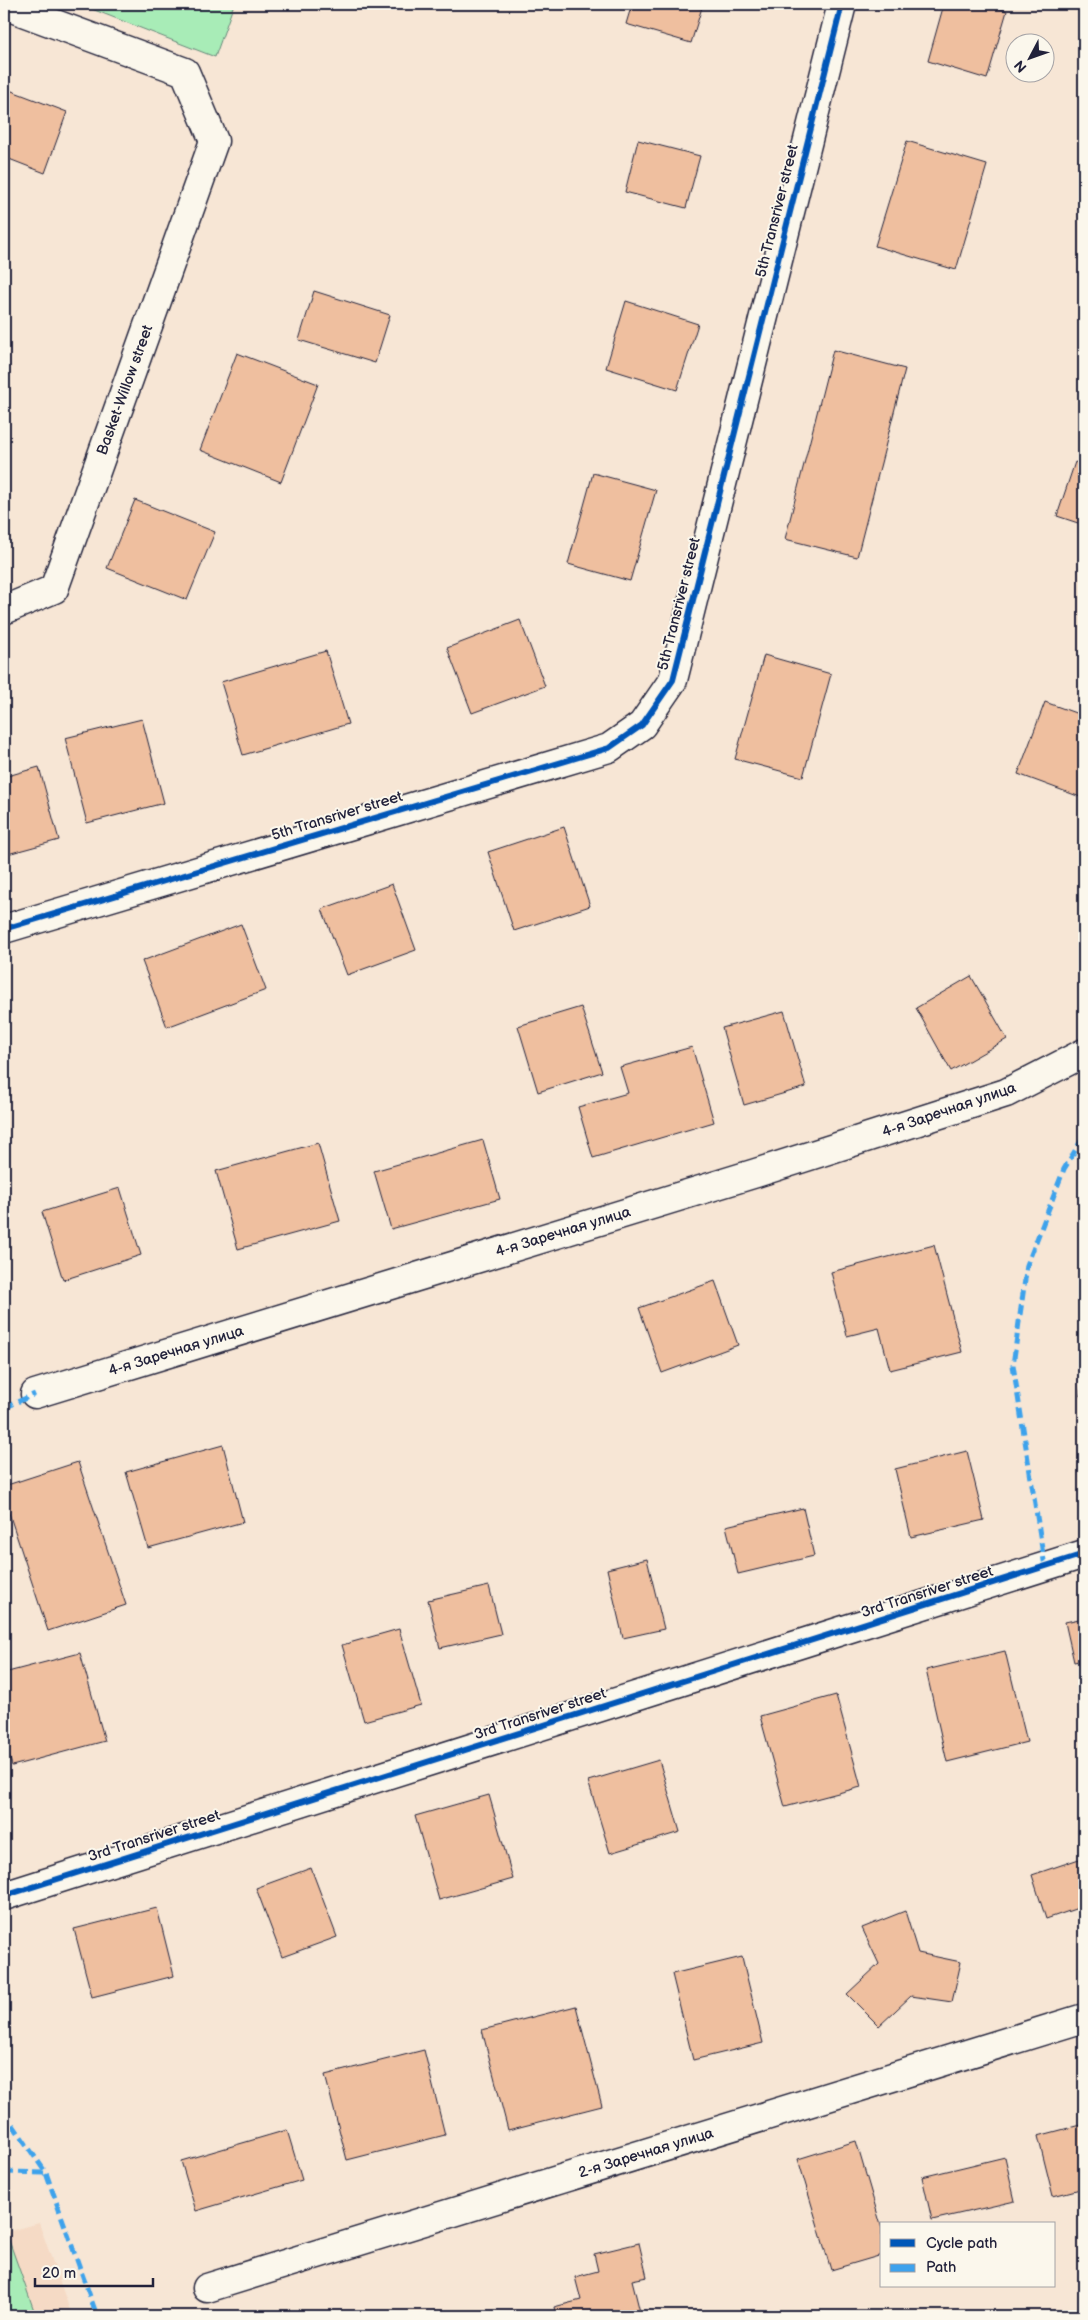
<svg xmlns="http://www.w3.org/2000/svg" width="1088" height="2320" font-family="'Balsamiq Sans',sans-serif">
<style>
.built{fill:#f5dac5}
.green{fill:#a8ecb7;stroke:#658779}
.building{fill:#efbf9f;stroke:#22223b}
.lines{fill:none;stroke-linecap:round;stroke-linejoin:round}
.minor-casing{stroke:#22223b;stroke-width:31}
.minor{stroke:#fbf7ec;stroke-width:28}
.quiet{stroke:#3ea2ec;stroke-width:5;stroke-dasharray:10 5;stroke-linecap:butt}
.cycleway-casing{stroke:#fbf7ec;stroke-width:9}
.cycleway{stroke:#0057b8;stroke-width:6}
.labels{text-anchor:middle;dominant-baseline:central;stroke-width:4;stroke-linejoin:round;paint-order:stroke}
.street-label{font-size:15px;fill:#22223b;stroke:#fbf7ec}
</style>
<rect width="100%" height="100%" fill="#f7e6d5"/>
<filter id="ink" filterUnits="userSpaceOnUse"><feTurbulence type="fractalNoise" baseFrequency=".02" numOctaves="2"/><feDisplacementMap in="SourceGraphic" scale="10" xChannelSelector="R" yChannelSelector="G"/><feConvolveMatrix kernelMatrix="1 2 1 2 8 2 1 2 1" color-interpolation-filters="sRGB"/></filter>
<g filter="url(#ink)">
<path class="built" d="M 39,2223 L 72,2316 L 4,2316 L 4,2233 Z"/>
<g class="green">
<path d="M 79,4 L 234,4 L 215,57 Z"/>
<path d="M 6,2232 L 36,2316 L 4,2316 L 4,2233 Z"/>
</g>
<g class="building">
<path d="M 632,4 L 703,4 L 691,43 L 626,24 Z"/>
<path d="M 944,4 L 984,4 L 1007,11 L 987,79 L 928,61 Z"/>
<path d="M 4,88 L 67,112 L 45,173 L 4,157 Z"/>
<path d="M 638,140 L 700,156 L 686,208 L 625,192 Z"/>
<path d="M 907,141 L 987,165 L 956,270 L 875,246 Z"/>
<path d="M 314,291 L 390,315 L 375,363 L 299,340 Z"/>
<path d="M 626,301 L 698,324 L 677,390 L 606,368 Z"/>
<path d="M 833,350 L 905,369 L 857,557 L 785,539 Z"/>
<path d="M 237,353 L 318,384 L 281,482 L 200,450 Z"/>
<path d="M 1075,462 L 1084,465 L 1084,525 L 1057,516 Z"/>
<path d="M 593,473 L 656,490 L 630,581 L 568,564 Z"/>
<path d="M 135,500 L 215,532 L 187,600 L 107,568 Z"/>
<path d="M 520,620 L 545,686 L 472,713 L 447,648 Z"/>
<path d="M 326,651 L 348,724 L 243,755 L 221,682 Z"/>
<path d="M 764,655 L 831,674 L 803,777 L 735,759 Z"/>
<path d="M 1045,702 L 1084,716 L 1084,793 L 1083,798 L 1018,774 Z"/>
<path d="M 142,719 L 164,803 L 87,823 L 65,738 Z"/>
<path d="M 39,767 L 59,840 L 4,855 L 4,777 Z"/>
<path d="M 564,827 L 590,906 L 514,931 L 488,852 Z"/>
<path d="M 392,884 L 416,950 L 347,975 L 322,909 Z"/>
<path d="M 241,924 L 266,990 L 167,1027 L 142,961 Z"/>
<path d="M 971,976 L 1007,1039 L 951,1071 L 916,1008 Z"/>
<path d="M 581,1007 L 602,1072 L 538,1092 L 518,1026 Z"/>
<path d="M 784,1011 L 806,1087 L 744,1105 L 722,1028 Z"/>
<path d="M 692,1047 L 714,1122 L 593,1158 L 578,1107 L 628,1093 L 620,1067 Z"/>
<path d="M 483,1140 L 500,1199 L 391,1229 L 374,1171 Z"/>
<path d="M 318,1143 L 340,1221 L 238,1249 L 216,1171 Z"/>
<path d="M 120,1188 L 141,1255 L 63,1280 L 42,1212 Z"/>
<path d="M 934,1245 L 962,1352 L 890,1370 L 879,1328 L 847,1336 L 831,1272 Z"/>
<path d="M 715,1281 L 738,1345 L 662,1373 L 639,1308 Z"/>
<path d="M 1084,1372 L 1084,1397 L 1080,1396 Z"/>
<path d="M 223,1445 L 243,1522 L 148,1548 L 126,1472 Z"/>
<path d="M 967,1451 L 984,1520 L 911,1537 L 895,1469 Z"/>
<path d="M 78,1462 L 126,1605 L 48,1631 L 4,1498 L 4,1486 Z"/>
<path d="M 803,1508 L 814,1556 L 738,1574 L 726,1526 Z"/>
<path d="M 647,1559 L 664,1629 L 623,1638 L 607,1569 Z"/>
<path d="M 489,1586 L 501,1634 L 440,1648 L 428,1600 Z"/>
<path d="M 1084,1618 L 1084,1660 L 1074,1662 L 1065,1622 Z"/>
<path d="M 399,1629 L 421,1705 L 364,1721 L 342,1645 Z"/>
<path d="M 1005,1651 L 1027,1742 L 947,1762 L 926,1670 Z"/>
<path d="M 80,1653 L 105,1741 L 12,1766 L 4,1737 L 4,1673 Z"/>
<path d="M 836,1695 L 861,1787 L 785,1807 L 760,1716 Z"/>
<path d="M 659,1760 L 680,1832 L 610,1853 L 588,1781 Z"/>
<path d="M 489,1795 L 513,1879 L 439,1900 L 415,1816 Z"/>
<path d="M 1079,1859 L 1084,1874 L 1084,1906 L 1046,1919 L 1032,1875 Z"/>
<path d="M 311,1868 L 337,1937 L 282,1957 L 256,1888 Z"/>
<path d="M 157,1908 L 174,1976 L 92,1997 L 74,1929 Z"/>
<path d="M 905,1911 L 918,1953 L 961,1962 L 952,2002 L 911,1996 L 879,2026 L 847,1994 L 879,1964 L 862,1928 Z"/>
<path d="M 742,1957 L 763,2043 L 693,2060 L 672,1974 Z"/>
<path d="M 576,2006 L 602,2106 L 508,2130 L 482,2030 Z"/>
<path d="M 424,2050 L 445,2135 L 347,2160 L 325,2075 Z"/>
<path d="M 1084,2124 L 1084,2188 L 1053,2196 L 1038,2136 Z"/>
<path d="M 287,2130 L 302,2180 L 196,2211 L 181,2161 Z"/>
<path d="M 856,2141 L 882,2229 L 882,2255 L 831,2270 L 798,2159 Z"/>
<path d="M 1005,2157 L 1015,2201 L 932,2220 L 922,2177 Z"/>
<path d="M 639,2243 L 647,2277 L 632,2280 L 641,2316 L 556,2316 L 554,2307 L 581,2300 L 575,2277 L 598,2271 L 594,2254 Z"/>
</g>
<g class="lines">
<g class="minor-casing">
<g id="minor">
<path d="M 4,5 L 185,72 L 214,141 L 54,589 L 4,610"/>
<path d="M 4,929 L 609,748 L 642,725 L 673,680 L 842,4"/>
<path d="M 35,1394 L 756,1173 L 1006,1093 L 1084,1053"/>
<path d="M 4,1896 L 1084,1554"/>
<path d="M 207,2288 L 1084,2018"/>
</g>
</g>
<use href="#minor" class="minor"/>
<g class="quiet">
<path d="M 4,1408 L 35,1394"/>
<path d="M 1045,1567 L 1013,1365 L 1027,1265 L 1064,1169 L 1084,1136"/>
<path d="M 4,2112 L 46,2173 L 97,2316"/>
<path d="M 4,2172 L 46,2173"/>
</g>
<g class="cycleway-casing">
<g id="cycleway">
<path d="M 4,929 L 609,748 L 642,725 L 673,680 L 842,4"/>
<path d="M 4,1896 L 1084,1554"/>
</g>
</g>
<use href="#cycleway" class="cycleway"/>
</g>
</g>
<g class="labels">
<g class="street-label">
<text transform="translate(777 211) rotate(-76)">5th Transriver street</text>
<text transform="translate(125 390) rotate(-70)">Basket-Willow street</text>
<text transform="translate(679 604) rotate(-76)">5th Transriver street</text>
<text transform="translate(337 816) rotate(-17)">5th Transriver street</text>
<text transform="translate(949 1110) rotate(-19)">4-я Заречная улица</text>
<text transform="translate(563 1232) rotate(-17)">4-я Заречная улица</text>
<text transform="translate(176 1351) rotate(-17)">4-я Заречная улица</text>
<text transform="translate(927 1592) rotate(-18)">3rd Transriver street</text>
<text transform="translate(540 1714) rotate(-18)">3rd Transriver street</text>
<text transform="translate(154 1836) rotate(-18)">3rd Transriver street</text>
<text transform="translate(646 2153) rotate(-17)">2-я Заречная улица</text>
</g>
</g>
<rect width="1088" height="2320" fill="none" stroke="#fbf7ec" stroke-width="20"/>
<rect x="10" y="10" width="1068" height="2300" fill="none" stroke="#22223b" stroke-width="2" filter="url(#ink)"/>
<rect x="880" y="2222" width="175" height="65" fill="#fbf7ec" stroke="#a4a2a5"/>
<rect x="890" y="2239" width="25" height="8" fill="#0057b8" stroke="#a4a2a5"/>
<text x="926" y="2248" font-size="15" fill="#22223b">Cycle path</text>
<rect x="890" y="2264" width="25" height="8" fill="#3ea2ec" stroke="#a4a2a5"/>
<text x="926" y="2272" font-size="15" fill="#22223b">Path</text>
<g transform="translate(1030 58) rotate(229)"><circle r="24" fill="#fbf7ec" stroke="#a4a2a5"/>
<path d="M0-4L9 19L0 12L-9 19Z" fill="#22223b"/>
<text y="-8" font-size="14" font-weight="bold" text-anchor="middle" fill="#22223b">N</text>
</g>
<path d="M35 2278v8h118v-8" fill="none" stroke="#22223b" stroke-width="2.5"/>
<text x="42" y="2278" font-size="15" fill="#22223b" stroke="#fbf7ec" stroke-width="4" paint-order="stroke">20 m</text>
</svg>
